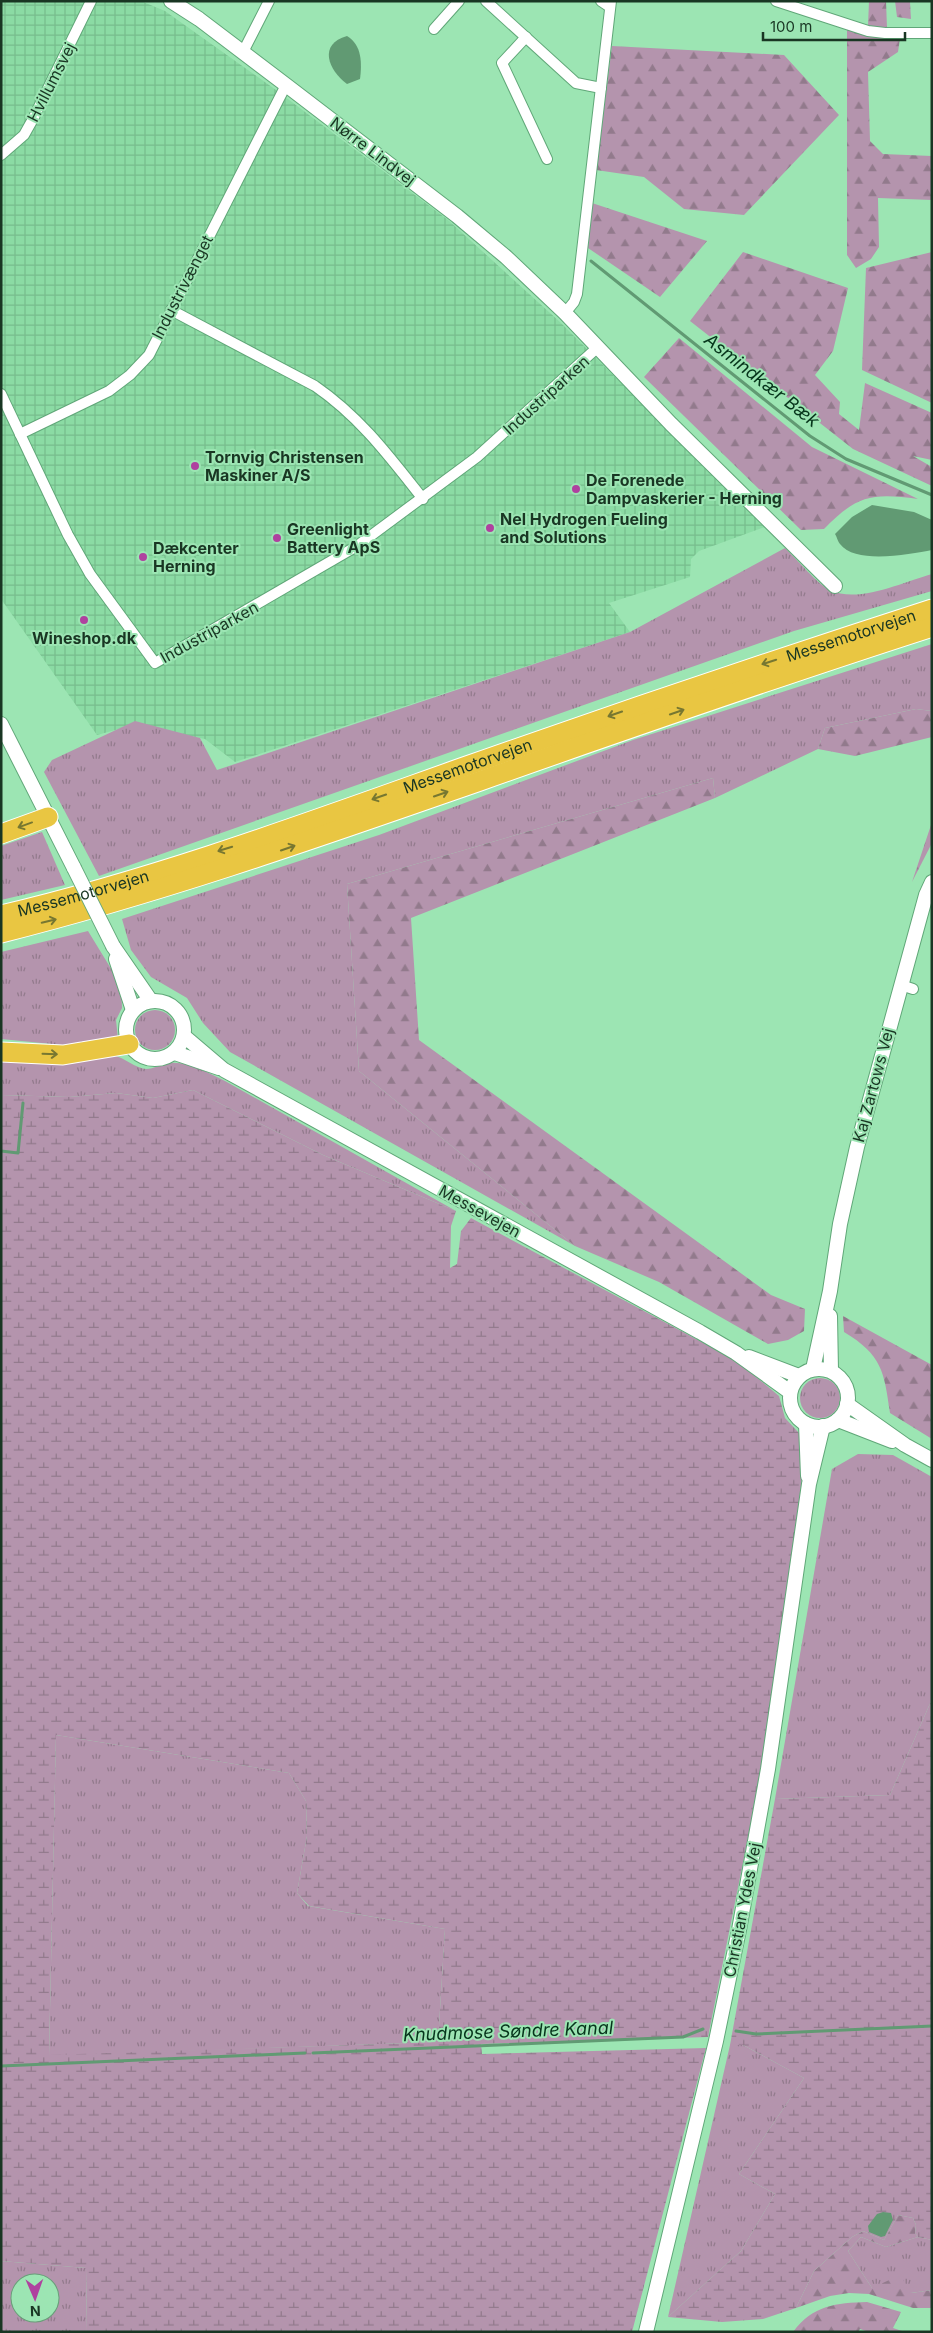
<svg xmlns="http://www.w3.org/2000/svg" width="933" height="2333" font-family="Inter,sans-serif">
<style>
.industrial{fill:url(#industrial-grid)}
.grass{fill:url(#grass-tufts);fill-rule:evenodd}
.forest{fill:url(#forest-firs)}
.wetland{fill:url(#wetland-marsh);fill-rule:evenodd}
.water{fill:#619a73}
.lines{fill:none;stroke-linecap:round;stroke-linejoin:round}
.stream{stroke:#619a73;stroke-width:3}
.street-casing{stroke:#60a778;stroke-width:12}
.secondary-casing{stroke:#60a778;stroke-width:16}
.highway-casing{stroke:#fff;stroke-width:21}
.street{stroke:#fff;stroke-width:10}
.secondary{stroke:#fff;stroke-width:14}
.highway{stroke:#e9c642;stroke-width:19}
.secondary-bridge-casing{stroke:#60a778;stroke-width:16;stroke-linecap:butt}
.secondary-bridge{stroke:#fff;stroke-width:14}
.oneway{stroke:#777731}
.poi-dot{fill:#af419f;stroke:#9ce5b3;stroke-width:2}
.labels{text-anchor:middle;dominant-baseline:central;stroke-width:4;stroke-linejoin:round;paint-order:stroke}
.street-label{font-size:16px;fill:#193623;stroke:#9ce5b3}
.poi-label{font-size:16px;font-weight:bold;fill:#193623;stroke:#9ce5b3;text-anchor:start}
.water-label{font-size:18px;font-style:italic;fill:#06351b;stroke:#9ce5b3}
</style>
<defs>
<pattern id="industrial-grid" width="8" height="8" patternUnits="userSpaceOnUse" patternTransform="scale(1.25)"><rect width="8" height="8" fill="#8bdba4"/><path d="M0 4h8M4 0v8" fill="none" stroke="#77bd8d"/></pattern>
<pattern id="grass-tufts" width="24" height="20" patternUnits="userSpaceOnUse" patternTransform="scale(1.25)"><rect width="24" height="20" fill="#b494ad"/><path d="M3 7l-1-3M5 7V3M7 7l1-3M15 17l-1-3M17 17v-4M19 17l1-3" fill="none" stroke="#927a8c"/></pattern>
<pattern id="forest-firs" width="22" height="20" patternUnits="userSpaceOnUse" patternTransform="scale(1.25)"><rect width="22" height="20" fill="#b494ad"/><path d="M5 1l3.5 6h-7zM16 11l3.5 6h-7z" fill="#927a8c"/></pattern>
<pattern id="wetland-marsh" width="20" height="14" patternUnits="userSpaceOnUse" patternTransform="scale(1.25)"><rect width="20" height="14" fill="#b494ad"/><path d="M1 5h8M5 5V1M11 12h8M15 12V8" fill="none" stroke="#927a8c"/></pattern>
</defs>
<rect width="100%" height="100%" fill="#9ce5b3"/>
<path class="industrial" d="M 1,1 L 141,1 L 165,11 L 276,90 L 448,220 L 560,322 L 765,527 L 699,551 L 691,559 L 690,577 L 609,603 L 630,632 L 235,762 L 205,739 L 134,725 L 97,735 L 1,599 Z"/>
<g class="grass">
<path d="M 785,548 C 796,558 818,585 830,590 C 858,604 903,582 932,574 L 932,591 L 794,631 L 99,876 L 44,772 L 52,760 L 135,721 L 200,738 L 217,770 L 630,632 Z"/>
<path d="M 932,644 L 932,711 L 916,709 L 825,728 L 818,749 L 715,798 L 713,778 L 347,884 L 359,1071 L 575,1246 L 230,1052 L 203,1023 L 187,998 L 151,977 L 131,950 L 122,919 L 379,835 L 633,740 Z"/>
<path d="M 932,822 L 932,843 L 912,882 Z"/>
<path d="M 42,832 L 65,885 L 1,900 L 1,846 Z"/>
<path d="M 88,931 L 121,985 L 122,1008 L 116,1020 L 118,1039 L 62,1045 L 1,1039 L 1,952 Z"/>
<circle cx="155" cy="1030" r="20"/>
<path d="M 113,1055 C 125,1058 135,1068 146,1069 C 154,1069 162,1064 169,1063 C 189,1061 208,1073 225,1081 L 456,1211 L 323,1155 L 193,1090 L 153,1098 L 116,1093 L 69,1097 L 1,1095 L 1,1058 Z"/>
<circle cx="820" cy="1398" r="20"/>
<path d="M 858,1454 L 893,1455 L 932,1477 L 932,1699 L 890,1795 L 775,1799 L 832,1469 Z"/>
<path d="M 56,1735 L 289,1773 L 306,1801 L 307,1836 L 297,1893 L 308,1906 L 445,1929 L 438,2042 L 49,2056 Z"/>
<path d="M 730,2045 L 743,2045 L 804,2078 L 739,2174 L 775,2194 L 741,2251 L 668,2317 Z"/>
<path d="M 861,2237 L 886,2247 L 918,2237 L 932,2240 L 932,2290 L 911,2293 L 872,2288 L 848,2251 Z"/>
<path d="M 1,2261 L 86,2268 L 87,2332 L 1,2332 ZM 20,2283 L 50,2283 L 50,2313 L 20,2313 Z"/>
</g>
<g class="forest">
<path d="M 869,1 L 886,1 L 887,28 L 868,26 Z"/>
<path d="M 895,1 L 910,2 L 911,19 L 897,17 Z"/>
<path d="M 847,27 L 900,38 L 898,52 L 868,72 L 870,141 L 883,154 L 932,156 L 932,200 L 878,198 L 879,247 L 871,259 L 856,268 L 847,255 Z"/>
<path d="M 612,46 L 784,55 L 839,115 L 744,215 L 684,209 L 644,177 L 596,170 Z"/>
<path d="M 592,203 L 707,241 L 660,297 L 588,248 Z"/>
<path d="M 743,252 L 848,288 L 833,351 L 815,375 L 840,402 L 839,414 L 859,430 L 865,383 L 932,413 L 932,460 L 913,456 L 932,467 L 932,486 L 853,449 L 690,321 Z"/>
<path d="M 932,252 L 932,403 L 862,370 L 866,268 Z"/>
<path d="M 679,338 L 812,447 L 918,499 C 872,493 857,495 824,529 L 801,530 L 644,377 Z"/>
<path d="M 916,709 L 932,711 L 932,737 L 855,756 L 818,749 L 825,728 Z"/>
<path d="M 713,778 L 715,798 L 411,918 L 419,1040 L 771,1295 L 805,1309 L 804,1331 L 788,1340 L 768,1344 L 659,1282 L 575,1246 L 359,1071 L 347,884 Z"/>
<path d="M 843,1316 L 932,1365 L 932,1439 L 890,1413 C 884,1371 882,1355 844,1332 Z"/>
<path d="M 898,2215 L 913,2218 L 916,2225 L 915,2233 L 918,2237 L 886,2247 L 861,2237 L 848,2251 L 872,2288 L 900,2275 L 911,2293 L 932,2290 L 932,2308 L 913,2308 L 869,2294 L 849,2293 L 830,2296 L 796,2308 L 814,2271 L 852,2237 L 863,2231 L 884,2240 Z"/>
<path d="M 867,2302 L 901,2312 L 893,2328 L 905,2332 L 869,2332 L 860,2329 L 858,2332 L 793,2332 C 813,2305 836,2303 867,2302 Z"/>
</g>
<g class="wetland">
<path d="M 193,1090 L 323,1155 L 456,1211 L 451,1226 L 450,1268 L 457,1264 L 461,1231 L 471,1218 L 737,1361 L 779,1396 L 785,1418 L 800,1434 L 802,1478 L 767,1743 L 708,2037 L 481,2044 L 482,2054 L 706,2048 L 632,2332 L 87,2332 L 86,2268 L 1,2261 L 1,1095 L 69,1097 L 116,1093 L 153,1098 ZM 56,1735 L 289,1773 L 306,1801 L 307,1836 L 297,1893 L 309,1906 L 445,1929 L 438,2042 L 49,2055 Z"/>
<path d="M 932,1699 L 932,2240 L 918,2237 L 915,2233 L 916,2225 L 913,2218 L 898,2215 L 884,2240 L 863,2231 L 852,2237 L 814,2271 L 796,2308 L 763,2319 L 722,2322 L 668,2317 L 741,2251 L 775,2194 L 739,2174 L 804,2078 L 743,2045 L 730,2045 L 775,1799 L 890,1795 Z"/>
</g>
<g class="water">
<path d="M 347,36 C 362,45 362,63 360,79 L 347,84 C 328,70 318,44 347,36 Z"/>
<path d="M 872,505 L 914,512 L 932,520 L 932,550 C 910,554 856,565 840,544 C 838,542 837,537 835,534 L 852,517 Z"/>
<path d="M 883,2212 L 891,2213 L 893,2220 L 885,2236 L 881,2237 L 869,2232 L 868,2226 L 877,2214 Z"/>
</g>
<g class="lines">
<g class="stream">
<path d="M 591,261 L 810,436 L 846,459 L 932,495"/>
<path d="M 1,1151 L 18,1153 L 23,1103"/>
<path d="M 736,2031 L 756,2034 L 932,2026"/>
<path d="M 313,2053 L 683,2037 L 703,2029"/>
<path d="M 1,2066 L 305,2053"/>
</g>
<g class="street-casing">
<g id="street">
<path d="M 486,1 L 576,83 L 601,88"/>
<path d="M 601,1 L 610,7"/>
<path d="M 776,1 L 868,31 L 885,33 L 932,33"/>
<path d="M 434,29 L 459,1"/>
<path d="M 526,37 L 502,63 L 547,159"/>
<path d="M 243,52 L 269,1"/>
<path d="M 1,155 L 24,135 L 33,119 L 91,1"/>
<path d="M 171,310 L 315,386 C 360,417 389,456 423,499"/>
<path d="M 565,313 L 574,302 L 577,294 L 611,1"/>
<path d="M 1,394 L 68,535 L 90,574 L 155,663 L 357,546 L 477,457 L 598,347"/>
<path d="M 20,434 L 109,391 L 130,375 L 149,355 L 286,85"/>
<path d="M 901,985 L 913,989"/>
</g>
</g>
<g class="secondary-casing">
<g id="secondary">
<path d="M 171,1 L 199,19 L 286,85 L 457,216 L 506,257 L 565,313 L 671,424 L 835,586"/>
<path d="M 1,724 L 74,868"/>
<path d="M 113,946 L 151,1001"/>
<path d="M 116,959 L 133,1010"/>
<circle cx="155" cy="1030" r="29"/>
<path d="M 184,1036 L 224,1070 L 700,1332 L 736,1353 L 790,1392"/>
<path d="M 175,1053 L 219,1068"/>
<path d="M 830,1316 L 831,1371"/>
<path d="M 749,1357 L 799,1376"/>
<path d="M 813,1369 L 830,1291 L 840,1224 L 857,1147 L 926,895 L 932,882"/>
<circle cx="819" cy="1398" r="29"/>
<path d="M 847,1404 L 905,1445 L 932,1460"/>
<path d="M 838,1420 L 892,1441"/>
<path d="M 806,1424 L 808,1476"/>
<path d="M 646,2332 L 716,2041 L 739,1930 L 768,1769 L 809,1484 L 823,1426"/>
</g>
</g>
<g class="highway-casing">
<g id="highway">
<path d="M 1,834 L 48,817"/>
<path id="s1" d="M 1,915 C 158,878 309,822 461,768 C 617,713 774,660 932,609"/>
<path d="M 1,933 C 164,892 322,836 480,781 C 630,728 780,676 932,627"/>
<path d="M 1,1052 L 63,1055 L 129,1044"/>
</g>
</g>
<use href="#street" class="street"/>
<use href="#secondary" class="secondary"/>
<use href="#highway" class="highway"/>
<g class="secondary-bridge-casing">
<path id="secondary-bridge" d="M 74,868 L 113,946"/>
</g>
<use href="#secondary-bridge" class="secondary-bridge"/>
</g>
<defs><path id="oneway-shaft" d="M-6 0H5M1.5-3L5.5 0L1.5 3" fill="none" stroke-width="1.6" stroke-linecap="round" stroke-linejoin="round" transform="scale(1.25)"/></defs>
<g class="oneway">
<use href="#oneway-shaft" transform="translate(769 662) rotate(162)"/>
<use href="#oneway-shaft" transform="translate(677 712) rotate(-19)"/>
<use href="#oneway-shaft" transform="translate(615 714) rotate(161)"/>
<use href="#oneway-shaft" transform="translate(441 794) rotate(-19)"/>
<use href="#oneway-shaft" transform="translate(379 797) rotate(161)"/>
<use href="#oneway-shaft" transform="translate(25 825) rotate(160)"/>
<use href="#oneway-shaft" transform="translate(288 848) rotate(-19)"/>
<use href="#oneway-shaft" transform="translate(225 849) rotate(163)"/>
<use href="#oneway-shaft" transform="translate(49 921) rotate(-14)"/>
<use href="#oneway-shaft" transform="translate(50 1054) rotate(2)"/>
</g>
<g class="poi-dot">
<circle cx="195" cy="466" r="5"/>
<circle cx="576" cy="489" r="5"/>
<circle cx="490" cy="528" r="5"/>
<circle cx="277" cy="538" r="5"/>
<circle cx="143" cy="557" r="5"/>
<circle cx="84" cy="620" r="5"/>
</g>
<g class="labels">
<g class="street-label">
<text transform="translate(51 82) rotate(-63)">Hvillumsvej</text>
<text transform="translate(373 151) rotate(37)">Nørre Lindvej</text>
<text transform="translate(182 287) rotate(-63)">Industrivænget</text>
<text transform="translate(546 395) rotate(-42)">Industriparken</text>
<text transform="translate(209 632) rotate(-29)">Industriparken</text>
<text stroke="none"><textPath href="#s1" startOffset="895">Messemotorvejen</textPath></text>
<text stroke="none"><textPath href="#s1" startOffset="490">Messemotorvejen</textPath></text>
<text stroke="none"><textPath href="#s1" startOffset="85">Messemotorvejen</textPath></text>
<text transform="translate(873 1085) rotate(-75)">Kaj Zartows Vej</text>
<text transform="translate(480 1211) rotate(29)">Messevejen</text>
<text transform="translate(742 1910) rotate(-79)">Christian Ydes Vej</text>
</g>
<g class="poi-label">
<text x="205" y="457">Tornvig Christensen<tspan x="205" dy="18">Maskiner A/S</tspan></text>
<text x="586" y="480">De Forenede<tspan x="586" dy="18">Dampvaskerier - Herning</tspan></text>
<text x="500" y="519">Nel Hydrogen Fueling<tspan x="500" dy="18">and Solutions</tspan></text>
<text x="287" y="529">Greenlight<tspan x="287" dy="18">Battery ApS</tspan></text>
<text x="153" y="548">Dækcenter<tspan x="153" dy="18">Herning</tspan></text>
<text x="84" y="638" text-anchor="middle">Wineshop.dk</text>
</g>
<g class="water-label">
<text transform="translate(762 380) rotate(38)">Asmindkær Bæk</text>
<text transform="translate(508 2031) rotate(-2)">Knudmose Søndre Kanal</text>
</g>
</g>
<rect width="933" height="2333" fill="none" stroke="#193623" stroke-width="5"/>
<g transform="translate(35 2298) rotate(178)"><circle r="24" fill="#9ce5b3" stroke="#689f79"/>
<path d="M0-4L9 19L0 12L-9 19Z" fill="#af419f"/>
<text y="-8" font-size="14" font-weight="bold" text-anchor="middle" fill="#193623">N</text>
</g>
<path d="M763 32v8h142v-8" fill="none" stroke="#193623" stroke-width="2.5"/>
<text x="770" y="32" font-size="15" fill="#193623" stroke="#9ce5b3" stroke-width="4" paint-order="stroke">100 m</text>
</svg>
